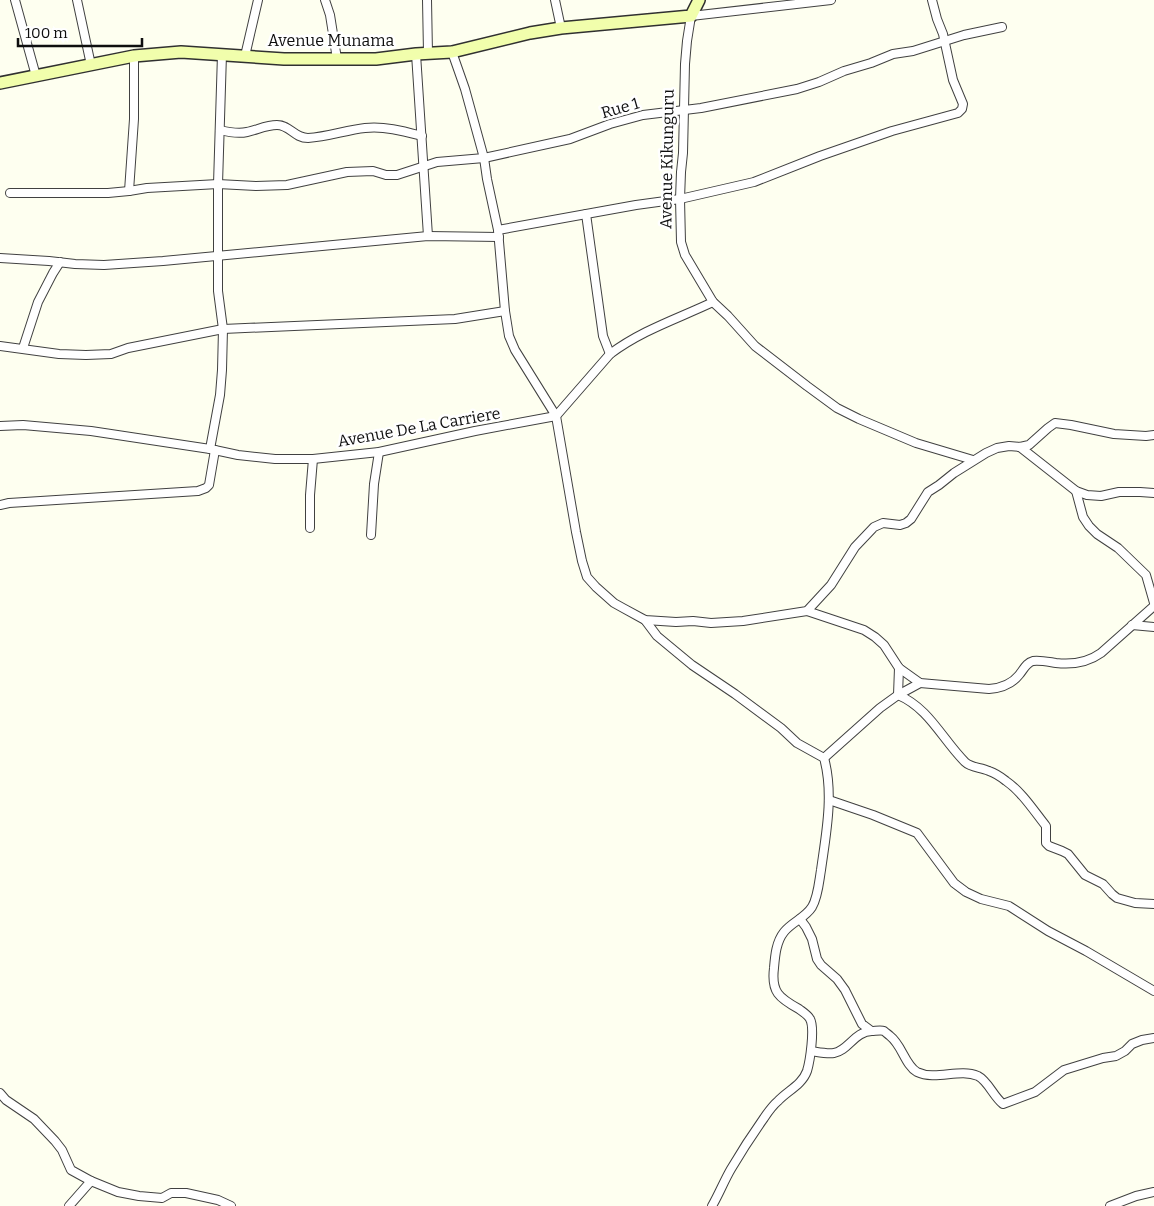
<svg xmlns="http://www.w3.org/2000/svg" width="1154" height="1206" font-family="Bitter,serif">
<style>
.lines{fill:none;stroke-linecap:round;stroke-linejoin:round}
.street-casing{stroke:#414141;stroke-width:10}
.secondary-casing{stroke:#303030;stroke-width:14}
.street{stroke:#fff;stroke-width:8}
.secondary{stroke:#f1feac;stroke-width:11}
.labels{text-anchor:middle;dominant-baseline:central;stroke-width:5;stroke-linejoin:round;paint-order:stroke}
.street-label{font-size:16px;fill:#0e0e0e;stroke:#fff}
</style>
<rect width="100%" height="100%" fill="#fefff0"/>
<g class="lines">
<g class="street-casing">
<g id="street">
<path d="M 15,0 L 36,76"/>
<path d="M 77,0 L 91,65"/>
<path d="M 325,0 L 330,15 L 337,59"/>
<path d="M 427,0 L 428,53"/>
<path d="M 555,0 L 561,28"/>
<path d="M 831,0 L 691,16 L 687,41 L 685,64 L 683,153 L 681,172 L 680,199 L 681,242 L 685,255 L 713,302 L 728,316 L 755,346 L 807,386 L 837,408 L 859,419 L 916,443 L 973,460"/>
<path d="M 452,52 L 465,89 L 484,158 L 487,179 L 498,230 L 505,311 L 509,336 L 515,350 L 556,416 L 576,532 L 582,561 L 587,577 L 596,587 L 614,603 L 623,608 L 645,620 L 676,622 L 693,621 L 711,623 L 743,621 L 807,611 L 831,585 L 855,547 L 874,527 L 883,523 L 900,525 L 906,523 L 911,519 L 928,492 L 939,485 L 954,473 L 986,453 L 997,448 L 1009,446 L 1020,447 L 1029,445 L 1048,428 L 1055,423 L 1071,425 L 1114,434 L 1146,436 L 1154,435"/>
<path d="M 416,54 L 428,236"/>
<path d="M 245,56 L 258,0"/>
<path d="M 220,130 C 228,132 238,134 247,132 C 257,130 266,125 277,125 C 290,125 294,138 308,138 C 328,137 346,130 365,128 C 385,126 403,131 422,136"/>
<path d="M 129,191 L 134,119 L 134,56"/>
<path d="M 10,193 L 108,193 L 129,191 L 147,188 L 218,184 L 256,186 L 287,185 L 347,172 L 373,171 L 386,175 L 397,175 L 437,162 L 484,158 L 570,139 L 610,124 L 643,115 L 701,108 L 797,89 L 819,82 L 844,71 L 871,63 L 893,54 L 913,51 L 964,35 L 1002,27"/>
<path d="M 586,214 L 603,336 L 610,354"/>
<path d="M 498,230 L 636,205 L 680,199 L 754,182 L 820,156 L 892,131 L 958,113 L 962,109 L 963,104 L 953,80 L 943,34 L 937,19 L 932,0"/>
<path d="M 0,258 L 49,261 L 75,264 L 104,265 L 163,261 L 428,236 L 499,237"/>
<path d="M 0,346 L 59,354 L 86,355 L 111,354 L 128,348 L 223,329 L 455,319 L 505,311"/>
<path d="M 23,348 L 38,302 L 53,273 L 60,262"/>
<path d="M 0,426 L 23,425 L 91,431 L 210,449 L 238,455 L 275,459 L 313,459 L 379,452 L 475,431 L 556,416 L 610,354 C 642,330 677,319 713,302"/>
<path d="M 1020,447 L 1076,491 L 1087,495 L 1101,496 L 1119,492 L 1140,492 L 1154,493"/>
<path d="M 210,449 L 220,395 L 222,370 L 223,329 L 218,291 L 218,184 L 222,54"/>
<path d="M 1076,491 L 1083,517 L 1089,526 L 1097,534 L 1118,548 L 1146,575 L 1154,603"/>
<path d="M 0,505 L 9,503 L 198,491 L 206,488 L 209,485 L 215,450"/>
<path d="M 310,528 L 310,495 L 313,459"/>
<path d="M 371,535 L 374,484 L 379,452"/>
<path d="M 807,611 L 864,630 L 875,637 L 884,645 L 899,668 L 920,683 L 989,689 C 1001,688 1011,685 1019,675 C 1024,669 1026,663 1033,661 C 1040,660 1049,662 1056,663 C 1073,665 1087,663 1101,653 L 1154,606"/>
<path d="M 645,620 L 657,636 L 692,665 L 735,694 L 781,728 L 797,743 L 824,758 C 834,794 826,834 821,870 C 819,882 818,897 812,907 C 805,918 792,922 784,932 C 776,942 775,956 774,968 C 771,992 779,998 799,1009 C 803,1012 808,1015 810,1019 C 815,1028 810,1061 807,1071 C 802,1085 787,1091 778,1101 C 772,1106 768,1112 764,1118 C 752,1135 741,1152 731,1169 C 724,1181 719,1194 712,1206"/>
<path d="M 1132,625 L 1154,627"/>
<path d="M 899,668 L 898,695 C 929,708 942,739 965,762 C 971,768 981,767 989,771 C 995,773 1001,777 1006,781 C 1022,792 1034,811 1046,826 L 1046,843 L 1049,846 L 1062,851 L 1068,854 L 1085,875 L 1103,884 L 1112,894 L 1117,898 L 1135,903 L 1154,904"/>
<path d="M 824,758 L 880,708 L 898,695 L 920,683"/>
<path d="M 829,800 L 873,815 L 917,833 L 954,883 L 966,892 L 981,899 L 1009,906 L 1048,931 L 1086,951 L 1154,991"/>
<path d="M 800,919 L 806,927 L 812,939 L 817,959 L 821,965 L 837,979 L 845,990 L 862,1024 L 870,1030"/>
<path d="M 811,1051 C 818,1052 827,1054 834,1053 C 848,1051 855,1031 872,1031 C 875,1031 881,1030 884,1031 C 885,1032 889,1035 890,1036 C 902,1045 905,1065 917,1072 C 936,1081 959,1068 978,1076 C 988,1081 993,1096 1003,1104 L 1035,1092 L 1064,1070 L 1103,1058 L 1116,1056 L 1125,1051 L 1132,1044 L 1142,1040 L 1154,1038"/>
<path d="M 0,1093 L 6,1100 L 34,1119 L 55,1141 L 62,1150 L 71,1170 L 91,1181 L 118,1192 L 139,1196 L 162,1198 L 171,1193 L 186,1193 L 218,1200 L 231,1206"/>
<path d="M 69,1206 L 91,1181"/>
<path d="M 1110,1206 L 1136,1196 L 1154,1192"/>
</g>
</g>
<g class="secondary-casing">
<path id="secondary" d="M 0,83 L 134,56 L 181,52 L 284,59 L 376,59 L 416,54 L 452,52 L 530,33 L 561,28 L 691,16 L 699,0"/>
</g>
<use href="#street" class="street"/>
<use href="#secondary" class="secondary"/>
</g>
<g class="labels">
<g class="street-label">
<text x="331" y="40">Avenue Munama</text>
<text transform="translate(620 108) rotate(-16)">Rue 1</text>
<text transform="translate(667 159) rotate(-89)">Avenue Kikunguru</text>
<text transform="translate(419 427) rotate(-10)">Avenue De La Carriere</text>
</g>
</g>
<path d="M18 38v8h124v-8" fill="none" stroke="#0e0e0e" stroke-width="2.5"/>
<text x="25" y="38" font-size="15" fill="#0e0e0e" stroke="#ffffff" stroke-width="4" paint-order="stroke">100 m</text>
</svg>
